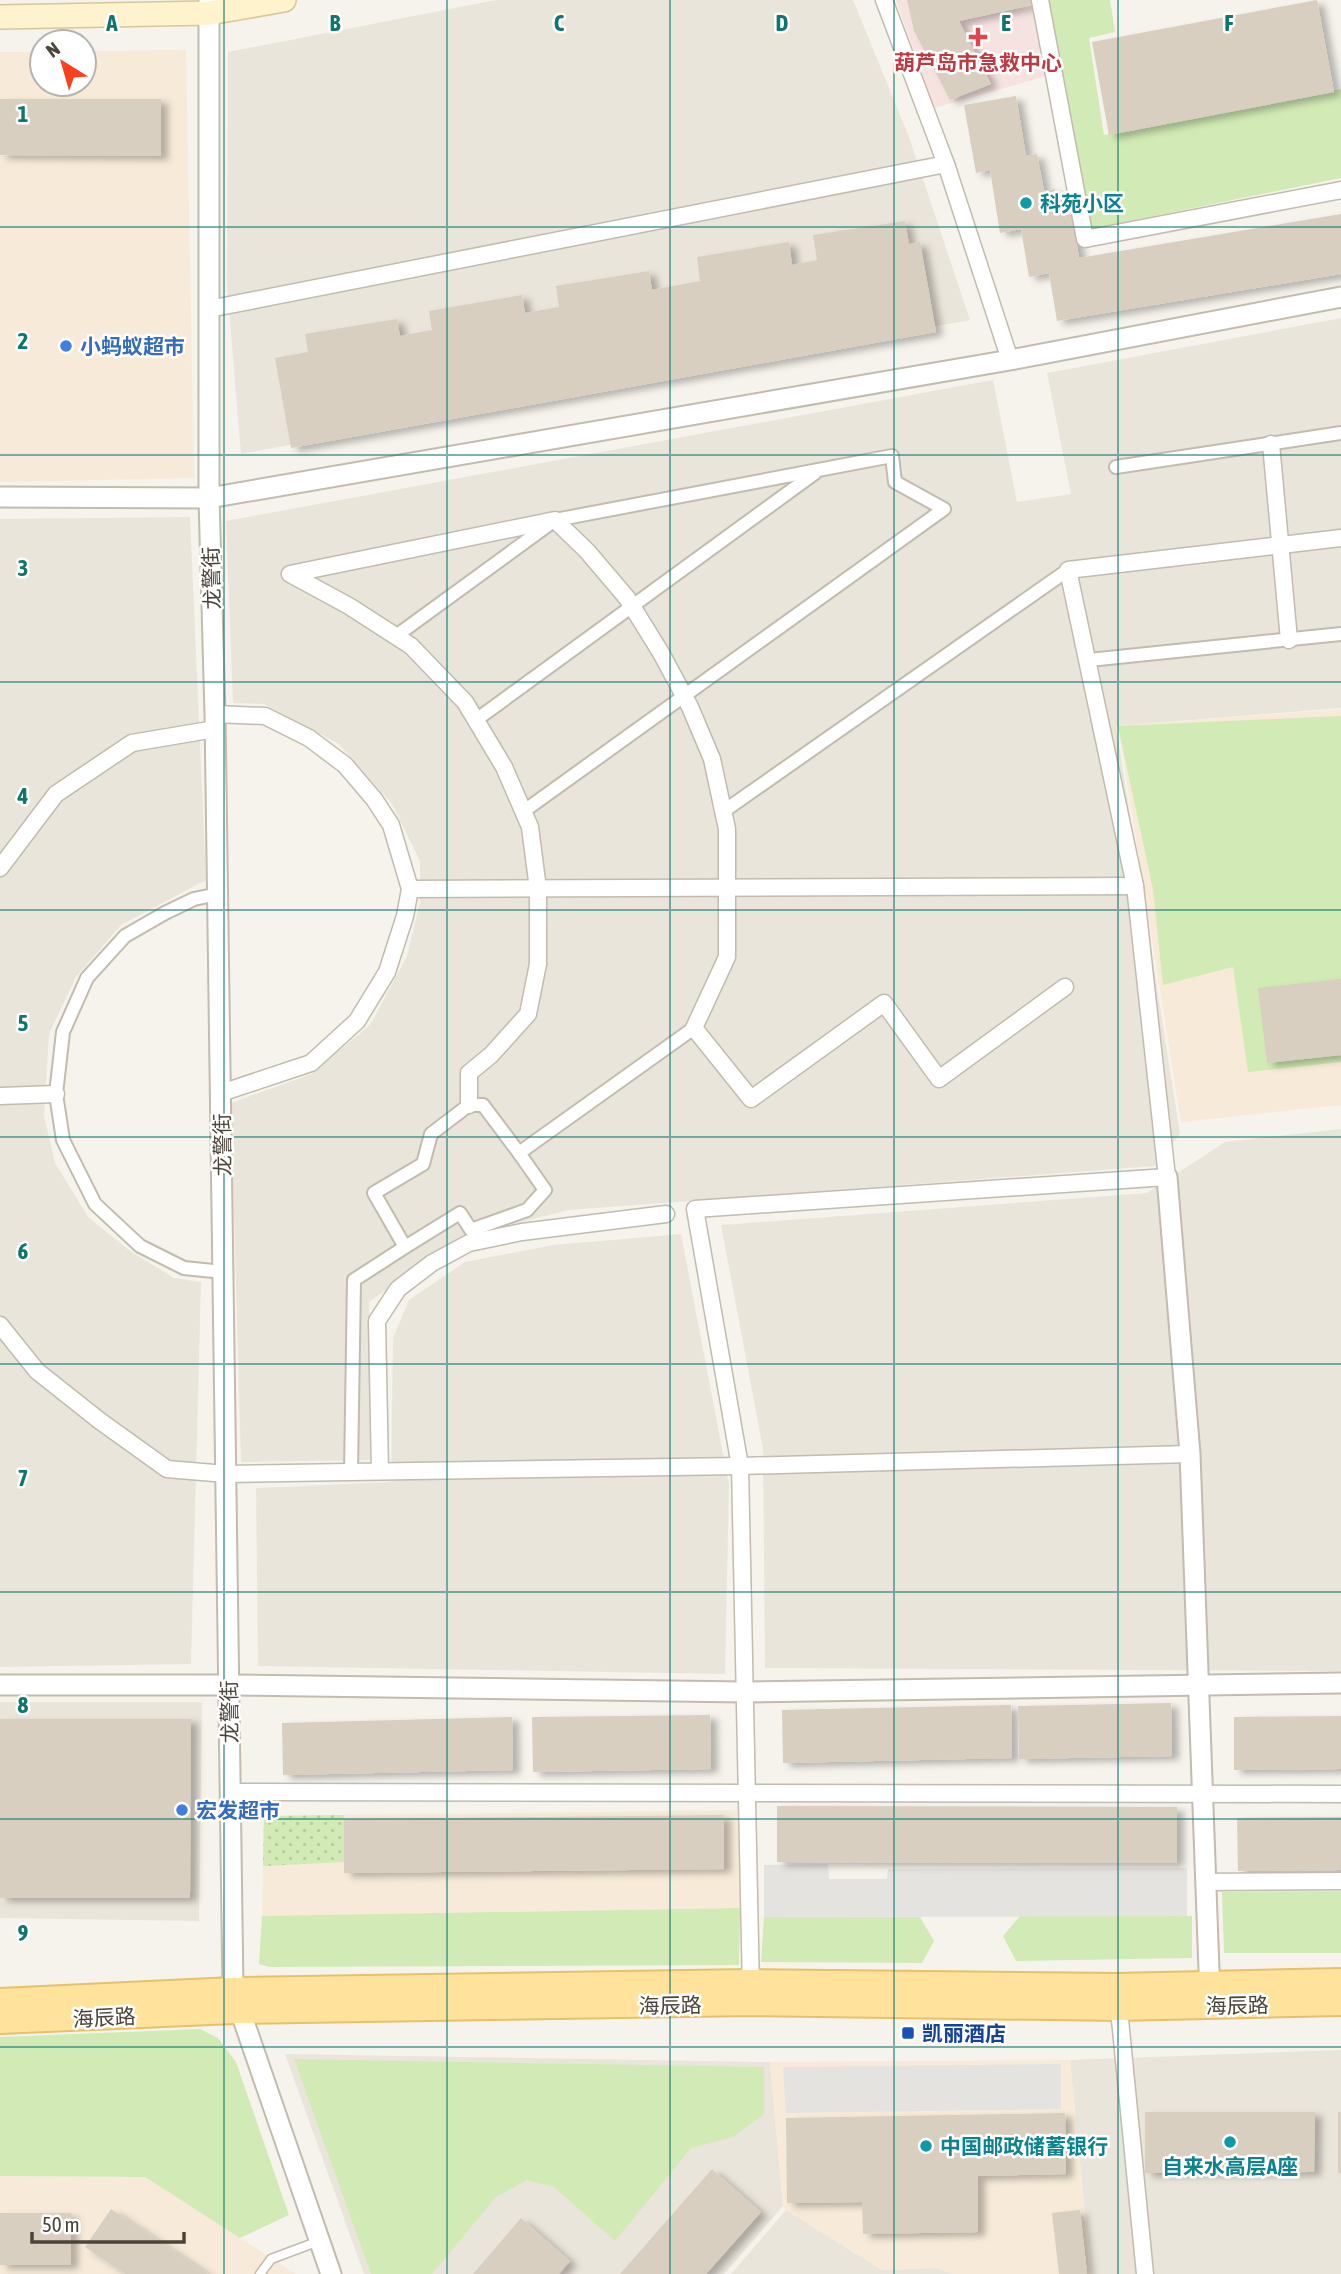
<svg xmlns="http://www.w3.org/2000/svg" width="1341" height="2274" font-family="'Asap Condensed','Noto Sans SC',sans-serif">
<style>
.residential{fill:#eae5da}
.commercial{fill:#f7ead8}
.medical{fill:#f6e3e0}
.grass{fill:#d2eab5}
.park{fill:url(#park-dots)}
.parking{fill:#e5e3e0}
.building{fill:#d8cfc1;filter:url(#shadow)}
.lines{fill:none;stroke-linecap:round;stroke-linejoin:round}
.service-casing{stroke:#c2bbae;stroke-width:11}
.pedestrian-casing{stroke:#c2bbae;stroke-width:16}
.minor-casing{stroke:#c2bbae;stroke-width:19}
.tertiary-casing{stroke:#c2bbae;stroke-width:23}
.secondary-casing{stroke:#d6c79b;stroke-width:26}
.primary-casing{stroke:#e6c16a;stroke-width:28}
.service{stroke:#fff;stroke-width:8}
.pedestrian{stroke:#fff;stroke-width:12}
.minor{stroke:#fff;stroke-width:16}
.tertiary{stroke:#fff;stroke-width:19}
.secondary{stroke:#fff3cd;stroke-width:23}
.primary{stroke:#ffe39c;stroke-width:24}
.grid{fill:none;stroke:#0f766e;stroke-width:2;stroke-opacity:0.55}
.health-dot{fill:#e0444e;stroke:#fff;stroke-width:2.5}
.culture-dot{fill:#0f9aa8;stroke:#fff;stroke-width:2.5}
.shop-dot{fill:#3f7fe0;stroke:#fff;stroke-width:2.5}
.transit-dot{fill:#1a4fb4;stroke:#fff;stroke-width:2.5}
.labels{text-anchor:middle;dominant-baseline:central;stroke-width:5;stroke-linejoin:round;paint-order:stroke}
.health-label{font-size:21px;font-weight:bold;fill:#be3a42;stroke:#fff}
.culture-label{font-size:21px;font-weight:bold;fill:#0d838f;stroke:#fff;text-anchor:start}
.shop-label{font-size:21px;font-weight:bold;fill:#366cbe;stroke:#fff;text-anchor:start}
.street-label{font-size:21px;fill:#4b4439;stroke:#fff}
.transit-label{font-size:21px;font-weight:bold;fill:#164399;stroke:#fff;text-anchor:start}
.grid-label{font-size:23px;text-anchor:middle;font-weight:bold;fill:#0f766e;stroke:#fff;stroke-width:5;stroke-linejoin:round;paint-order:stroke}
</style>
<defs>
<pattern id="park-dots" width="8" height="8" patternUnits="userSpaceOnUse" patternTransform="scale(1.75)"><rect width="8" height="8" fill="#d2eab5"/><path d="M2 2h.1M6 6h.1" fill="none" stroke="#b6ca9c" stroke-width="1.8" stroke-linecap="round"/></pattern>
<filter id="shadow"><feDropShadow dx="7" dy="4" stdDeviation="3.5" flood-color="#0004"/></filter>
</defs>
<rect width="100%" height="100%" fill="#f6f3ec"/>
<g class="residential">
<path d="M 496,0 L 853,0 L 909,137 L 970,320 L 241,454 L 227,285 L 228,52 Z"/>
<path d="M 1341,318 L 1341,708 L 1116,726 L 1180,1134 L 1156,1166 L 569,1210 L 463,1237 L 369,1302 L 370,1460 L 241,1462 L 231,1103 L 311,1074 L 370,1025 L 407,956 L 420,902 L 420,861 L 392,804 L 339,744 L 264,704 L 233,703 L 226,521 L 993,380 L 1017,502 L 1071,494 L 1047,373 Z"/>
<path d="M 190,517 L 206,880 L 121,925 L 76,977 L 49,1034 L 44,1116 L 55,1163 L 88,1217 L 130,1251 L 174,1278 L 201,1282 L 191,1664 L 0,1667 L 0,519 Z"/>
<path d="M 1341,1129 L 1341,1671 L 765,1668 L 763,1449 L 721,1225 L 1147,1193 L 1225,1142 Z"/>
<path d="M 681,1234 L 729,1485 L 725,1674 L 258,1666 L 256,1488 L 391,1482 L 393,1338 L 409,1300 L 465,1262 L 553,1245 Z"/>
<path d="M 0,1702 L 202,1702 L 199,1921 L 0,1918 Z"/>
<path d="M 1341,2050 L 1341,2274 L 1091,2274 L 1070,2060 Z"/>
<path d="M 285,2054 L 770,2062 L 783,2206 L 724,2274 L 364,2274 Z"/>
<path d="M 786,2210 L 882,2270 L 936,2268 L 954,2274 L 731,2274 Z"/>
</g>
<g class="commercial">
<path d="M 186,50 L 194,478 L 0,482 L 0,52 L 42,52 L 42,84 L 84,84 L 84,51 Z"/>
<path d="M 1341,709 L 1341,1105 L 1181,1122 L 1118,726 Z"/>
<path d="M 737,1810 L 740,1908 L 262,1916 L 264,1816 Z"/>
<path d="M 1070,2060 L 1091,2274 L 954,2274 L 936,2268 L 882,2270 L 786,2210 L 783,2206 L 770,2062 Z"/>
<path d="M 0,2176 L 145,2177 L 296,2274 L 0,2274 Z"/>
</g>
<path class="medical" d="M 896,0 L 1040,0 L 1054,74 L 934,108 Z"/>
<g class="grass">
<path d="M 1045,0 L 1110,0 L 1115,32 L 1089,38 L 1104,135 L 1341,89 L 1341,178 L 1090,229 Z"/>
<path d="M 1341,716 L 1341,1062 L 1248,1072 L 1233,967 L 1163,985 L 1153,889 L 1118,726 Z"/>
<path d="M 1341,1891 L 1341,1953 L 1224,1953 L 1222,1892 Z"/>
<path d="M 740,1908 L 739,1965 L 269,1967 L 259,1964 L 262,1916 Z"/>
<path d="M 1020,1916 L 1192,1916 L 1192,1958 L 1016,1961 L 1003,1936 Z"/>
<path d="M 764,1917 L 920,1917 L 934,1941 L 922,1963 L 761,1962 Z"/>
<path d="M 200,2029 L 218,2038 L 236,2062 L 289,2215 L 240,2238 L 145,2177 L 0,2176 L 0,2037 Z"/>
<path d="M 294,2059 L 764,2067 L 764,2114 L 733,2137 L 691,2148 L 615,2241 L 554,2187 L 527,2180 L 496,2197 L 432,2274 L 371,2274 Z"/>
</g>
<path class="park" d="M 344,1815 L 344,1862 L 263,1866 L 264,1816 Z"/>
<g class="parking">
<path d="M 828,1864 L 829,1879 L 887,1879 L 888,1869 L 1187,1868 L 1187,1916 L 764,1917 L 764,1865 Z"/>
<path d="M 1061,2064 L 1061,2109 L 786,2113 L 783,2067 Z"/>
</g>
<g class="building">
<path d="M 907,0 L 1031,0 L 1032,5 L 959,21 L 991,84 L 950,100 L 914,31 Z"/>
<path d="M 1317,0 L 1334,92 L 1109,135 L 1092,42 Z"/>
<path d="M 1016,96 L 1026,156 L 1037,154 L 1044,191 L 1055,189 L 1059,216 L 1072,214 L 1079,258 L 1341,214 L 1341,274 L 1057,321 L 1049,273 L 1029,277 L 1021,229 L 1000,233 L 990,170 L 976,173 L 964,105 Z"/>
<path d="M 0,99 L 161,99 L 161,156 L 0,155 Z"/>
<path d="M 905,221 L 909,244 L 920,242 L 936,332 L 291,448 L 275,358 L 308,352 L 305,334 L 397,319 L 400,336 L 432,330 L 429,311 L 522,295 L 525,313 L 559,307 L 556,286 L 649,271 L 652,290 L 700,281 L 697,257 L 789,242 L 792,265 L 817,260 L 813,235 Z"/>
<path d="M 1341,979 L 1341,1055 L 1267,1063 L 1258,988 Z"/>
<path d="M 1171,1703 L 1172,1756 L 1019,1759 L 1018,1706 Z"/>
<path d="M 1011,1705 L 1012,1758 L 783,1763 L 782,1710 Z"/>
<path d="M 710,1715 L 711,1769 L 533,1772 L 532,1717 Z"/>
<path d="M 1341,1716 L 1341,1769 L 1234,1770 L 1234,1717 Z"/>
<path d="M 512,1717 L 513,1770 L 283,1775 L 282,1723 Z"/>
<path d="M 0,1719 L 191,1719 L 190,1898 L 0,1898 Z"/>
<path d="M 777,1806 L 1177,1807 L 1177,1863 L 777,1862 Z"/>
<path d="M 724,1815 L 724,1869 L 344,1873 L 344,1819 Z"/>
<path d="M 1341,1817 L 1341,1870 L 1238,1871 L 1237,1818 Z"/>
<path d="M 1145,2112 L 1315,2112 L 1314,2172 L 1145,2173 Z"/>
<rect x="1338" y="2112" width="3" height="61"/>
<path d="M 1065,2113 L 1066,2174 L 978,2176 L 978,2232 L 863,2234 L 862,2202 L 787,2203 L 786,2118 Z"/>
<path d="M 712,2169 L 761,2212 L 706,2274 L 620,2274 Z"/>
<path d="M 111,2209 L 208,2274 L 125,2274 L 85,2247 Z"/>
<path d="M 1080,2210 L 1087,2274 L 1059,2274 L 1052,2213 Z"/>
<rect x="0" y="2213" width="71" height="52"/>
<path d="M 521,2218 L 570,2261 L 559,2274 L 473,2274 Z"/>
</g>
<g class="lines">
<g class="service-casing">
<path id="service" d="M 260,2274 L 271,2259 L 319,2241"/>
</g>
<g class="pedestrian-casing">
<g id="pedestrian">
<path d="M 1116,467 L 1341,433"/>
<path d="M 396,636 L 555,520 L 892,456 L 895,482 L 944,509 L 524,811"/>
<path d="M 1089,660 L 1341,634"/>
<path d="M 476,720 L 815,473"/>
<path d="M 724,811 L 1068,570"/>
<path d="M 218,894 L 194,899 L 165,913 L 125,936 L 87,978 L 63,1032 L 56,1094 L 63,1140 L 95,1204 L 140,1246 L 184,1268 L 223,1272"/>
<path d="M 405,1247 L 460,1213 L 471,1230 L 527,1210 L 545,1190 L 519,1153"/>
<path d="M 351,1472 L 354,1280 L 405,1247 L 374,1193 L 423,1164 L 431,1134 L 469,1105 L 483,1105 L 519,1153 L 694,1028"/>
</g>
</g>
<g class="minor-casing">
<g id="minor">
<path d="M 884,0 L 946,164 L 1010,360"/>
<path d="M 1040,0 L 1085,239 L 1341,190"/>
<path d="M 209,309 L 946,164"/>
<path d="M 1271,444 L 1289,640"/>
<path d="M 215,714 L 265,716 L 309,738 L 345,765 L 374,799 L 391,825 L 410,889 L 405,916 L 387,972 L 357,1021 L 311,1063 L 221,1093"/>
<path d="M 0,868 L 56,794 L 132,743 L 215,729"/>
<path d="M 410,889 L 1135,886"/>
<path d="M 0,1096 L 56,1094"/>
<path d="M 469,1105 L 469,1073 L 491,1055 L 528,1014 L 538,964 L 538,889 L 530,827 L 504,767 L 465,702 L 411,646 L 349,606 L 290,574 L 555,520 L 587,551 L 627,598 L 661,653 L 690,707 L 712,759 L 727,829 L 727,957 L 694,1028 L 751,1099 L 884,1003 L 939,1079 L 1065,987"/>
<path d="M 0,1325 L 37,1371 L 100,1421 L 167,1469 L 226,1474 L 740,1466 L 1190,1454"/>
<path d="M 380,1471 L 377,1321 L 398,1289 L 432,1263 L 469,1243 L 522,1232 L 666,1214"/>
<path d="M 231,1792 L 1341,1794"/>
<path d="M 1205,1882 L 1341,1881"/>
<path d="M 751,1991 L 740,1466 L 695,1209 L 1167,1177 L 1135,886 L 1068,570 L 1341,538"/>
<path d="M 1118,1999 L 1145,2274"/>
</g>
</g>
<g class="tertiary-casing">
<g id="tertiary">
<path d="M 209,0 L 209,498 L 215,714 L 233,1990 L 331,2274"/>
<path d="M 0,497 L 209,498 L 1010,360 L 1341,297"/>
<path d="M 1167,1177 L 1190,1454 L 1210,1997"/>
<path d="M 0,1685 L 229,1685 L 745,1692 L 1341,1683"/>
</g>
</g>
<g class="secondary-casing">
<path id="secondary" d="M 0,17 L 209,13 L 284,0"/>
</g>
<g class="primary-casing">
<g id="primary">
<path d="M 0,2001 L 233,1990 L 750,1982 L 1117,1986 L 1341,1981"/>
<path d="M 0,2021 L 234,2011 L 751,2003 L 1119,2008 L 1341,2003"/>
</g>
</g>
<use href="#service" class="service"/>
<use href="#pedestrian" class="pedestrian"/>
<use href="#minor" class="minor"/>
<use href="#tertiary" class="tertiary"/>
<use href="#secondary" class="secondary"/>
<use href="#primary" class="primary"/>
</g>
<path class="grid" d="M 224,0 L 224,2274M 447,0 L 447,2274M 670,0 L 670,2274M 894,0 L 894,2274M 1118,0 L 1118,2274M 0,227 L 1341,227M 0,455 L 1341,455M 0,682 L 1341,682M 0,910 L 1341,910M 0,1137 L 1341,1137M 0,1364 L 1341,1364M 0,1592 L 1341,1592M 0,1819 L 1341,1819M 0,2047 L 1341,2047"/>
<path class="health-dot" d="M974.5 26.5h7v7h7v7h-7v7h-7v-7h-7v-7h7z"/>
<g class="culture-dot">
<circle cx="1026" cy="203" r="7"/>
<circle cx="1230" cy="2142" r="7"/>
<circle cx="926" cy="2146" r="7"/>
</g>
<g class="shop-dot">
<circle cx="66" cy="346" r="7"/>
<circle cx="182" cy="1810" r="7"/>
</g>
<rect class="transit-dot" x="901" y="2026" width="14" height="14" rx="3.5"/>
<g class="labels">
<g class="health-label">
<text x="978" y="62">葫芦岛市急救中心</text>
</g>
<g class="culture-label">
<text x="1040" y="203">科苑小区</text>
<text x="940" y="2146">中国邮政储蓄银行</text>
<text x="1230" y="2166" text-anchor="middle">自来水高层A座</text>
</g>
<g class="shop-label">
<text x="80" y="346">小蚂蚁超市</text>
<text x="196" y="1810">宏发超市</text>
</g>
<g class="street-label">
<text transform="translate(211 578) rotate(-92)">龙警街</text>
<text transform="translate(222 1145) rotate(-91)">龙警街</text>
<text transform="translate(229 1712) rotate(-91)">龙警街</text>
<text transform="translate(670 2005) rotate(-1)">海辰路</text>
<text transform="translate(1237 2005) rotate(-1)">海辰路</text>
<text transform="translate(104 2017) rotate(-3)">海辰路</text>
</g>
<g class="transit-label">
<text x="922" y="2033">凯丽酒店</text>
</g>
</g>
<g class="grid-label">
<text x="112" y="31">A</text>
<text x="335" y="31">B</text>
<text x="559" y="31">C</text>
<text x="782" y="31">D</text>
<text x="1006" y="31">E</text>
<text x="1229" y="31">F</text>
<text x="23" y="122">1</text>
<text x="23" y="349">2</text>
<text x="23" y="576">3</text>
<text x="23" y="804">4</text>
<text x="23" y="1031">5</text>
<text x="23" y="1259">6</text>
<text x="23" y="1486">7</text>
<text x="23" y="1713">8</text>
<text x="23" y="1941">9</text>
</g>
<g transform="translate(63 63) rotate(323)"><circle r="33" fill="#ffffff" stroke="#b7b4b0" stroke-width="2"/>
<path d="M0-5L12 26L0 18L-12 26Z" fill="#fc3f1d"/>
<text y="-10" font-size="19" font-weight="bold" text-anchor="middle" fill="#4b4439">N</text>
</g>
<path d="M32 2232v10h152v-10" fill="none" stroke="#4b4439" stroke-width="3.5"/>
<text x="42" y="2232" font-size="21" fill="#4b4439" stroke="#ffffff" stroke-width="5" paint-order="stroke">50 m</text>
</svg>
